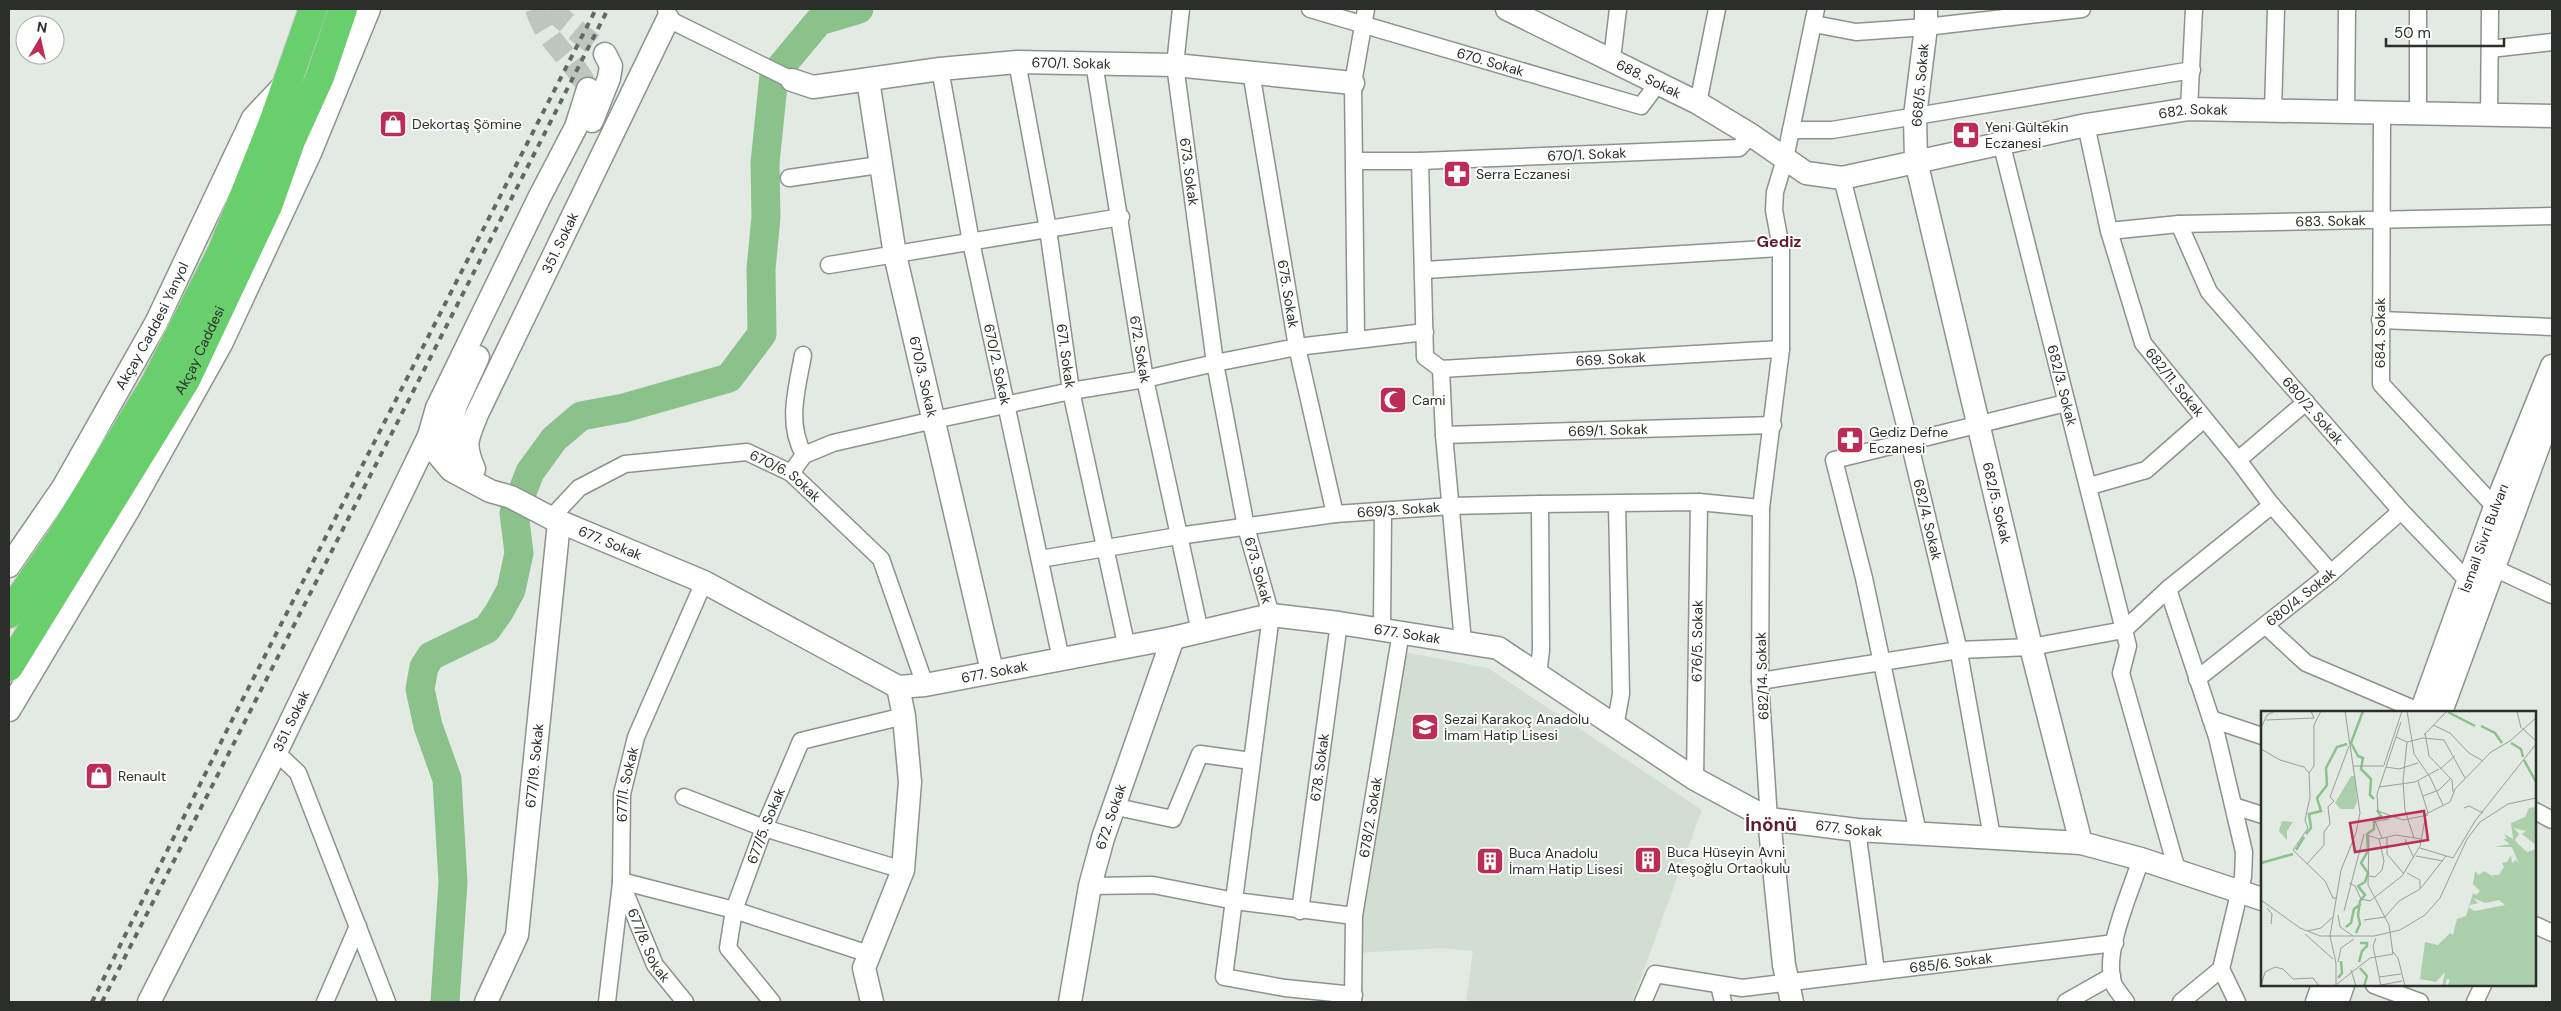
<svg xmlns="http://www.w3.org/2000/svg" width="2561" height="1011" font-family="'DM Sans',sans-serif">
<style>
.built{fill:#d3ded2}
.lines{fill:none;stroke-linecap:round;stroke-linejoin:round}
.river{stroke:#8bc28b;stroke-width:29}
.secondary-tunnel{stroke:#bec4be;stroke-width:22;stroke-dasharray:22 11;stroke-linecap:butt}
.street-casing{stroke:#8c938c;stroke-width:19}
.secondary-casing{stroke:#8c938c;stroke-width:25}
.highway-casing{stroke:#c4c4c4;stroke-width:30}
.street{stroke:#fff;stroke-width:16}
.secondary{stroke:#fff;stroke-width:22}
.highway{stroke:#68cf6c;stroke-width:28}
.rail{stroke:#646864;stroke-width:4;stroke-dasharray:6 6;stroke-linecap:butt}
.labels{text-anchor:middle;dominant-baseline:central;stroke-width:4;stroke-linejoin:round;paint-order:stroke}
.street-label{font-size:14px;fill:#2b2e2b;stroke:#fff}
.poi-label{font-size:14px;fill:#2b2e2b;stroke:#fff;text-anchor:start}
.quarter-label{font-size:16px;font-weight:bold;fill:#601b2d;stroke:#fff}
.district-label{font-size:19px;font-weight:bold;fill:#601b2d;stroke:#fff}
.inset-river{fill:none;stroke:#8bc28b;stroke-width:2.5}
.inset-road{fill:none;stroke:#999f99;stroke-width:1}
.view{fill:#bb2c56;fill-opacity:0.15;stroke:#bb2c56;stroke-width:2.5}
.inset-edge{fill:none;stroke:#2b2e2b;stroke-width:2.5}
</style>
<rect width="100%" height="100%" fill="#e3eae3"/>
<path class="built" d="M 1405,652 L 1488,668 L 1702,810 L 1632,1002 L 1466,1002 L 1473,951 L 1441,948 L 1359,953 L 1358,917 Z"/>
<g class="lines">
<path class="river" d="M 445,1002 L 453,882 L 447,779 L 428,726 L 420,689 L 424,667 L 431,656 L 487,629 L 499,612 L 511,590 L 519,553 L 514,513 L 530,472 L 554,439 L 581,416 L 624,408 L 729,378 L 762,334 L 761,269 L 766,217 L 765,163 L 774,75 L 819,21 L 859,9"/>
<g class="secondary-tunnel">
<path d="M 536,9 C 546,43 574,58 588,89"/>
<path d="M 550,9 L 605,54"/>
</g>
<g class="street-casing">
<g id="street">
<path d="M 666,9 L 668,19 L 792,80"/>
<path id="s1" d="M 1181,9 L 1175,65 L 1215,363 L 1246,527 L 1271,615 L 1224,977 L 1285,988 L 1354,995"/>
<path id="s2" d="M 1310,9 L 1641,106 L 1659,82"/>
<path d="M 2418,9 L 2418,113"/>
<path d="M 1814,24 L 1856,32 L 1926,27 L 2082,9"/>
<path d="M 2490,49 L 2552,42"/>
<path d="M 1612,59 L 1618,9"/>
<path id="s3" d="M 1017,62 L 1048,229 L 1071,391 L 1127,648"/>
<path id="s4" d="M 1094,63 L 1145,379 L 1200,632"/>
<path id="s5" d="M 940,69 L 971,242 L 1061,659"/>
<path id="s6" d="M 1251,72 L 1297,347 L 1335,514"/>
<path d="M 1698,103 L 1717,9"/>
<path d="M 2189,109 L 2194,9"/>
<path d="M 2273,110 L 2276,9"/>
<path d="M 2346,112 L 2347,9"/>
<path d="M 2382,113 L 2381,384 L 2495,507"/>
<path d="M 2489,116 L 2490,9"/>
<path id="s7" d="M 2086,125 L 2109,231 L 2143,343 L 2238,460 L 2270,503 L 2331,573"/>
<path d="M 1791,130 L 1832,130 L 2192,70"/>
<path id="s8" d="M 2001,142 L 2124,630 L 2128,646 L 2121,673 L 2177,870"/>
<path id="s9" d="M 1356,161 L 1420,161 L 1739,148 L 1751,135"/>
<path d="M 1420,161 L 1425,357 L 1441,369 L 1444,435 L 1463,642"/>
<path d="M 789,178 L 879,165"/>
<path id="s10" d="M 1842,178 L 1909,441 L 1958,647 L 1992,837"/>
<path id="s11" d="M 2179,224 L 2209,292 L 2401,511 L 2469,582"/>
<path id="s12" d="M 2109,231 L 2179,224 L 2552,216"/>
<path d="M 829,265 L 1121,217"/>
<path d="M 1425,270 L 1781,248"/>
<path d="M 2380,320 L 2552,327"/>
<path d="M 1356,339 L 1353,83 L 1366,9"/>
<path d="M 803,355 C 797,389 786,423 804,455"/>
<path id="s13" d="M 1441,369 L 1781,349"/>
<path id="s14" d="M 1444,435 L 1773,425"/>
<path d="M 2238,460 L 2306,402"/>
<path d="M 791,473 L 804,455 L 833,443 L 934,420 L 1071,391 L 1145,379 L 1215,363 L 1297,347 L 1425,332"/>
<path d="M 2090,486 L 2146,470 L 2204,419"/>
<path id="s15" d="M 551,518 L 579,488 L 625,464 L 747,452 L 791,473 L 881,559 L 925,685"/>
<path id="s16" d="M 1040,559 L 1178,536 L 1335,514 L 1451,506 L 1540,504 L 1699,502 L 1761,508"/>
<path d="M 2494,568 L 2552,595"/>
<path d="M 2168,589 L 2217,737 L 2244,852 L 2243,877 L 2221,969 L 2181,1002"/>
<path d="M 2266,626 L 2306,663 L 2421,712"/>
<path d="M 1382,630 L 1383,512"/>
<path d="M 1538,675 L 1541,650 L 1540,504"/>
<path id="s17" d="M 2197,679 L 2331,573 L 2401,511"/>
<path d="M 1760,681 L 1959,650 L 2031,647 L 2124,630 L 2168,589 L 2272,505"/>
<path d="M 2211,719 L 2262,736"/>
<path d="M 1615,727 L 1621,694 L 1617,504"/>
<path d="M 276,752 L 298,773 L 387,1002"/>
<path id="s18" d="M 1695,779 L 1699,502"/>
<path d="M 684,797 L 764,828 L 903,870"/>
<path d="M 1112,806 L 1173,819 L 1200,754 L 1251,761"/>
<path d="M 2234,806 L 2262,815"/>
<path d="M 2535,811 L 2552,820"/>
<path d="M 1769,819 L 1760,681 L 1761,508 L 1781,349 L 1781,248 L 1774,210 L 1775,192 L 1785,159 L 1816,9"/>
<path d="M 1857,830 L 1876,971"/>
<path d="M 1918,833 L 1864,578 L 1834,460 L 2066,403"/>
<path d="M 621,881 L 734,910 L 869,954"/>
<path id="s19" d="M 622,885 L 655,965 L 685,1002"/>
<path d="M 1090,886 L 1153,885 L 1235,901 L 1354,916"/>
<path id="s20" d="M 1300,911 L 1339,623"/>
<path d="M 2535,925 L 2552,933"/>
<path d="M 2221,969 L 2237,1002"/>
<path d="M 1719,985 L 1723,1002"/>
<path d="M 2374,985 L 2420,1002"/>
<path d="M 325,1002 L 358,926"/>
<path id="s21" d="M 607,1002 L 621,883 L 622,794 L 636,737 L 704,582"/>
<path id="s22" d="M 772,1002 L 728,948 L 734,910 L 764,828 L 801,741 L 904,716"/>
<path id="s23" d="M 1353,1002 L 1354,916 L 1401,632"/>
<path id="s24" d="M 1643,1002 L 1655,974 L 1742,988 L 2115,943"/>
<path d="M 2066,1002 L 2112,976"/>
<path d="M 2126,1002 C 2122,996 2116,990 2113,983 C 2103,951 2131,891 2141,859"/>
<path d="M 2475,1002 L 2483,985"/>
</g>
</g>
<g class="secondary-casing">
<g id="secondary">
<path id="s25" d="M 1507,9 L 1698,103 L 1751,135 L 1806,173 L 1842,178 L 2086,125 L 2189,109 L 2552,116"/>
<path id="s26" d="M 1926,9 L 1926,27 L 1915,116 L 1916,161 L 2031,647 L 2081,843"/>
<path id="s27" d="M 792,80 L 813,87 L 940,69 L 1017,62 L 1175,65 L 1353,83"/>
<path id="s28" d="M 868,80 L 895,255 L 992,671"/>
<path id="s29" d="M 588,89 L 576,127 L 539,198 L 437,408 L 429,436 L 435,451 L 451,470 L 490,491 L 511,497 L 551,518 L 704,582 L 898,687 L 925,685 L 1173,638 L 1271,615 L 1339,623 L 1498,648 L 1695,779 L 1769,819 L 1857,830 L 2081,843 L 2141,859 L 2262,899"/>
<path d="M 592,121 L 609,78 L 611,66 L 605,54"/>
<path d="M 470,467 L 456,456 L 447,438 L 456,405 L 478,357"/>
<path id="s30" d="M 474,469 C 463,443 467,440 477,414 L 668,19"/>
<path id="s31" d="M 9,566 L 64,486 L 156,323 L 253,118 L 285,84"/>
<path d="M 9,710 L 130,507 L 221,344 L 310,153 L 369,9"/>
<path id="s32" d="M 2421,712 L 2495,507 L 2552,366"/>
<path d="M 2441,712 L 2552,409"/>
<path d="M 1769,819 L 1784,965 L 1792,1002"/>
<path id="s33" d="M 149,1002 L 276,752 L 429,436"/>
<path id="s34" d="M 486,1002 L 517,935 L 559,522"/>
<path d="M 872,1002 L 864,968 L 903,870 L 910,782 L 904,716 L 898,687"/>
<path id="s35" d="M 1070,1002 L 1090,886 L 1103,838 L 1173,638"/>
<path d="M 2317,1002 L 2323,985"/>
<path d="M 2337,1002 L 2343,985"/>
</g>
</g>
<g class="highway-casing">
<g id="highway">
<path d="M 9,614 L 60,539 L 154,385 L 222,251 L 274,120 L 313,9"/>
<path id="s36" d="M 9,667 L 186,380 L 268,206 L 291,141 L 320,77 L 343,9"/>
</g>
</g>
<use href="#street" class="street"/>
<use href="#secondary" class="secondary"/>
<use href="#highway" class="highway"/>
<g class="rail">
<path d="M 92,1002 L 229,726 L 596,9"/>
<path d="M 102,1002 L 608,9"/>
</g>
</g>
<defs>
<g id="shop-square" transform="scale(1.4375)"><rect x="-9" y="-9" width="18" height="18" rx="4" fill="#bb2c56" stroke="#fff"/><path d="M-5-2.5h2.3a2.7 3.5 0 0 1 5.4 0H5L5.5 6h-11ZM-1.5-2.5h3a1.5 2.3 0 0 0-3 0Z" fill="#fff"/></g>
<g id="pharmacy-square" transform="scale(1.4375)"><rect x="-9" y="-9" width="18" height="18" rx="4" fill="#bb2c56" stroke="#fff"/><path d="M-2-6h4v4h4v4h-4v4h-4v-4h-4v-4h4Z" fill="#fff"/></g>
<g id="mosque-square" transform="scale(1.4375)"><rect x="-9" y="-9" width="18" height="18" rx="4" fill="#bb2c56" stroke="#fff"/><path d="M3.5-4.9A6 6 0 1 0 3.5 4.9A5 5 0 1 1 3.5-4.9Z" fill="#fff"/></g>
<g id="school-square" transform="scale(1.4375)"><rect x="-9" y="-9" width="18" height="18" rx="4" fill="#bb2c56" stroke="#fff"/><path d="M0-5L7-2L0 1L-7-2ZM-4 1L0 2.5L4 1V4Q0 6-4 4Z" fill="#fff"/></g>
<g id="building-square" transform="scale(1.4375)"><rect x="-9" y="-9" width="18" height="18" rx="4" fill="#bb2c56" stroke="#fff"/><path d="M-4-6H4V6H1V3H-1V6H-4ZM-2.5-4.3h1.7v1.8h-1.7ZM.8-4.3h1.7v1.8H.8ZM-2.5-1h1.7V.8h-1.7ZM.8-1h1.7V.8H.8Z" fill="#fff"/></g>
</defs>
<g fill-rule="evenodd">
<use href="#shop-square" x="393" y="124"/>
<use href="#pharmacy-square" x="1966" y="135"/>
<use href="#pharmacy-square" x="1457" y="174"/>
<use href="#mosque-square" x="1393" y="400"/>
<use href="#pharmacy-square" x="1850" y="440"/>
<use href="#school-square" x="1425" y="727"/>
<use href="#shop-square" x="99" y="776"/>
<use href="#building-square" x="1648" y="860"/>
<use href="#building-square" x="1490" y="861"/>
</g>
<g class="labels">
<g class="street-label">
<text stroke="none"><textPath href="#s2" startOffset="188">670. Sokak</textPath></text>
<text stroke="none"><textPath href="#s27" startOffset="282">670/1. Sokak</textPath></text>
<text stroke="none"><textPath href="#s25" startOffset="158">688. Sokak</textPath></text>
<text transform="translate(1920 85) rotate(-85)">668/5. Sokak</text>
<text stroke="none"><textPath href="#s25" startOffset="736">682. Sokak</textPath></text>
<text stroke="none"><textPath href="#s9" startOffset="231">670/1. Sokak</textPath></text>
<text stroke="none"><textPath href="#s1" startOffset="164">673. Sokak</textPath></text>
<text stroke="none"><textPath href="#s12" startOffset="222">683. Sokak</textPath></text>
<text stroke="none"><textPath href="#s30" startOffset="248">351. Sokak</textPath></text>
<text stroke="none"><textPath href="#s6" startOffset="225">675. Sokak</textPath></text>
<text stroke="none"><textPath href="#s31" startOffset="280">Akçay Caddesi Yanyol</textPath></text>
<text transform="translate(2380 333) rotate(-90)">684. Sokak</text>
<text stroke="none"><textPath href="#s4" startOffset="290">672. Sokak</textPath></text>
<text stroke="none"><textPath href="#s36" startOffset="370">Akçay Caddesi</textPath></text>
<text stroke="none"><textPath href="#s3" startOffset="298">671. Sokak</textPath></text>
<text stroke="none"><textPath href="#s13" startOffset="170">669. Sokak</textPath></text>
<text stroke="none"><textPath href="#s5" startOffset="301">670/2. Sokak</textPath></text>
<text stroke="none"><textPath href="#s28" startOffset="302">670/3. Sokak</textPath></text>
<text stroke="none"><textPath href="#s7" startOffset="276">682/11. Sokak</textPath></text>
<text stroke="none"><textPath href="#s8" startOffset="251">682/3. Sokak</textPath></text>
<text stroke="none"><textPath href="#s11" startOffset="232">680/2. Sokak</textPath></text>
<text stroke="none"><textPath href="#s14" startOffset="164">669/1. Sokak</textPath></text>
<text stroke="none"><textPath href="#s15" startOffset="261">670/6. Sokak</textPath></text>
<text stroke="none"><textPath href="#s26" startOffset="504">682/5. Sokak</textPath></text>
<text stroke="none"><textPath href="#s16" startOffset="362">669/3. Sokak</textPath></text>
<text stroke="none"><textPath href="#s10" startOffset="352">682/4. Sokak</textPath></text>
<text stroke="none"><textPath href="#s32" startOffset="185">İsmail Sivri Bulvarı</textPath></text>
<text stroke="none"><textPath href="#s29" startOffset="599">677. Sokak</textPath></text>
<text stroke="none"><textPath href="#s1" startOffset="569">673. Sokak</textPath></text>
<text stroke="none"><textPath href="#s17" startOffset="132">680/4. Sokak</textPath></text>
<text stroke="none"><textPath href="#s29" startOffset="1439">677. Sokak</textPath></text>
<text stroke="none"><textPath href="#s18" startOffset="138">676/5. Sokak</textPath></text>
<text stroke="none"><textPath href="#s29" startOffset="1019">677. Sokak</textPath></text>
<text transform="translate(1762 676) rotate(-92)">682/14. Sokak</text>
<text stroke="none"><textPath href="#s33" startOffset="315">351. Sokak</textPath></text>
<text stroke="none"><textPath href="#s34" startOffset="244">677/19. Sokak</textPath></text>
<text stroke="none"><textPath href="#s20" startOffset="145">678. Sokak</textPath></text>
<text stroke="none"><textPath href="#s21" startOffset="219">677/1. Sokak</textPath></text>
<text stroke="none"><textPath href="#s35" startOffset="190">672. Sokak</textPath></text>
<text stroke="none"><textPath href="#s23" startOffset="186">678/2. Sokak</textPath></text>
<text stroke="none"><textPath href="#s22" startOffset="198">677/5. Sokak</textPath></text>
<text stroke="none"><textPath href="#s29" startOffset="1932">677. Sokak</textPath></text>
<text stroke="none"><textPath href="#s19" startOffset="66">677/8. Sokak</textPath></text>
<text stroke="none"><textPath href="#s24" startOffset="329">685/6. Sokak</textPath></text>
</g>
<g class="poi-label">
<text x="412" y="124">Dekortaş Şömine</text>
<text x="1985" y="127">Yeni Gültekin<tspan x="1985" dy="16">Eczanesi</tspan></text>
<text x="1476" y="174">Serra Eczanesi</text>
<text x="1412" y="400">Cami</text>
<text x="1869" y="432">Gediz Defne<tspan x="1869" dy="16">Eczanesi</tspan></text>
<text x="1444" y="719">Sezai Karakoç Anadolu<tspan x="1444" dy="16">İmam Hatip Lisesi</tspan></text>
<text x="118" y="776">Renault</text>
<text x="1667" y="852">Buca Hüseyin Avni<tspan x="1667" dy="16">Ateşoğlu Ortaokulu</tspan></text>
<text x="1509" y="853">Buca Anadolu<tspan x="1509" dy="16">İmam Hatip Lisesi</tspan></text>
</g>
<g class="quarter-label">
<text x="1779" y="241">Gediz</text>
</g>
<g class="district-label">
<text x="1771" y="824">İnönü</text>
</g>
</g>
<g transform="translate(2261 711)">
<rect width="275" height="275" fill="#e3eae3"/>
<path d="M 90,65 L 94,65 L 96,91 L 93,98 L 80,98 L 74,92 ZM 275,96 L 275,134 L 261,123 L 265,120 L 253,117 L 258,123 L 254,129 L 257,133 L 266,141 L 275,138 L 275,275 L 186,275 L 189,269 L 186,268 L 184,274 L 181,275 L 184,261 L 175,271 L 159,268 L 164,231 L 177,234 L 189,222 L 192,224 L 196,208 L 205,205 L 212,182 L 215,184 L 219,180 L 212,173 L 214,160 L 218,164 L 223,160 L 234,167 L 231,164 L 238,164 L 243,156 L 241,152 L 246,151 L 250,144 L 251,152 L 255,149 L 258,153 L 251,136 L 233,136 L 249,133 L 242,128 L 246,128 L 243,123 L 252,128 L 250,112 L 264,106 L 268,97 ZM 212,187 L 224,192 L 238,189 L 244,194 L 214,200 L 208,197 L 209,194 L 217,192 ZM 21,110 L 32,111 L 26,120 L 26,129 L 18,120 Z" fill="#aacfaa" fill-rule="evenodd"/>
<path class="inset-river" d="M 102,0 L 90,32 L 97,45 L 102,47 L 100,58 L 110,68 L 109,84 L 113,88M 187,1 L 214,15M 220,15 L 234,22 L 241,32M 250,32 L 260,38 L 262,46M 263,49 L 275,71M 45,123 L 50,117 L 48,103 L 60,100 L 56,87 L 66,74 L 65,57 L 76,36 L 86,33M 35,139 L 43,126M 0,152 L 32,143M 85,216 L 90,212 L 93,198 L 100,193M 95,222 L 99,213 L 97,204 L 99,190 L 104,184 L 97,175 L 104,171 L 107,162 L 100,152 L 107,140 L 106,123 L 113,118 L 113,109 L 120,105 L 116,99M 98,251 L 101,240 L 106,235 L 106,232 L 99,232M 99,257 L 106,265 L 103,275M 77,267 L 81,262 L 80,250"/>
<path class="inset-road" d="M 146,0 L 151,30M 256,0 L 260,17M 5,9 L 53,7 L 50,0M 140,11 L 116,83 L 117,100 L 142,109 L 167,104M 172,14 L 189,22 L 208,42 L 222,50M 0,17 L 6,4 L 14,0M 261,17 L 275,30M 164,22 L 168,45 L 191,69 L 192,81M 163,24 L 186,0M 135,26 L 146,31 L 162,27 L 183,29 L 204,67M 151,30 L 153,43 L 169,66 L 182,94M 146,31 L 142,70 L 144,99 L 153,127M 0,38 L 19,49 L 43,56 L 48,62M 123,54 L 141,0M 92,55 L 123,55M 125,56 L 138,58 L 157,52M 179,58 L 194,45M 157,70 L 167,102M 118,76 L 154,71 L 178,58M 162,85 L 178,79 L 190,67M 203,97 L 208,95 L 222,102M 114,110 L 121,127M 112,111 L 128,108M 106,124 L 118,128 L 135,124 L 160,128M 108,125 L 107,174 L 114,187M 126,126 L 126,143 L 143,163M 144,128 L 153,147M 159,137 L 192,147 L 214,110 L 275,33M 32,139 L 47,117 L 44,109 L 49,86 L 48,62 L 53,55 L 53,14 L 60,0M 32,139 L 64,170 L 72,187 L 76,187M 155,145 L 182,150M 46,153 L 63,134 L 63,121 L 69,113 L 67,96 L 73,90 L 69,86 L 88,35M 108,165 L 114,166 L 121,159 L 123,150 L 118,128M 88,172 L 94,175 L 100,188 L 109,190 L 141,165 L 159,135 L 165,103 L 189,91 L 194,78 L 230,41 L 249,30 L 275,7M 160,177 L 185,145M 0,189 L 39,217 L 59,225 L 113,225 L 139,219 L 164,204 L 179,187 L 206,128 L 219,111 L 247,93 L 275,87M 6,197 L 11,203 L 10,213M 83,200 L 103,123M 77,204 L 79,216 L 92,225M 103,209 L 124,206 L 138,190 L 159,178 L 159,169 L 146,162M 47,220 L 60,217 L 72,206M 44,223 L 72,248M 115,227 L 112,235 L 120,275M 132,241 L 137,247 L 144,275M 77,251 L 80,237 L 93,228M 90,259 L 95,275M 118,266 L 140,263M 76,273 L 109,247 L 132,243 L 128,214 L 114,187M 120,274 L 141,270M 0,275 L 4,261 L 14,256 L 22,258 L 32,268 L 52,267 L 58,275M 75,275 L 75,252 L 69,225 L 80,159 L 95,122 L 99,102 L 84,0"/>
<path class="view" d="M 163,100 L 167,129 L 94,141 L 89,112 Z"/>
<rect width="275" height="275" class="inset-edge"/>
</g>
<rect width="2561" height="1011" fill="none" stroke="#2b2e2b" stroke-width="20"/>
<g transform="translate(40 40) rotate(9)"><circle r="24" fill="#ffffff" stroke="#aaabaa"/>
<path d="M0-4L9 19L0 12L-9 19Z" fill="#bb2c56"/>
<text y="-8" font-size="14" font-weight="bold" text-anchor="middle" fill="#2b2e2b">N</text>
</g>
<path d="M2386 38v8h118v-8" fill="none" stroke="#2b2e2b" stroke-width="2.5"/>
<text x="2394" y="38" font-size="15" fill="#2b2e2b" stroke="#ffffff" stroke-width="4" paint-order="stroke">50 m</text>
</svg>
